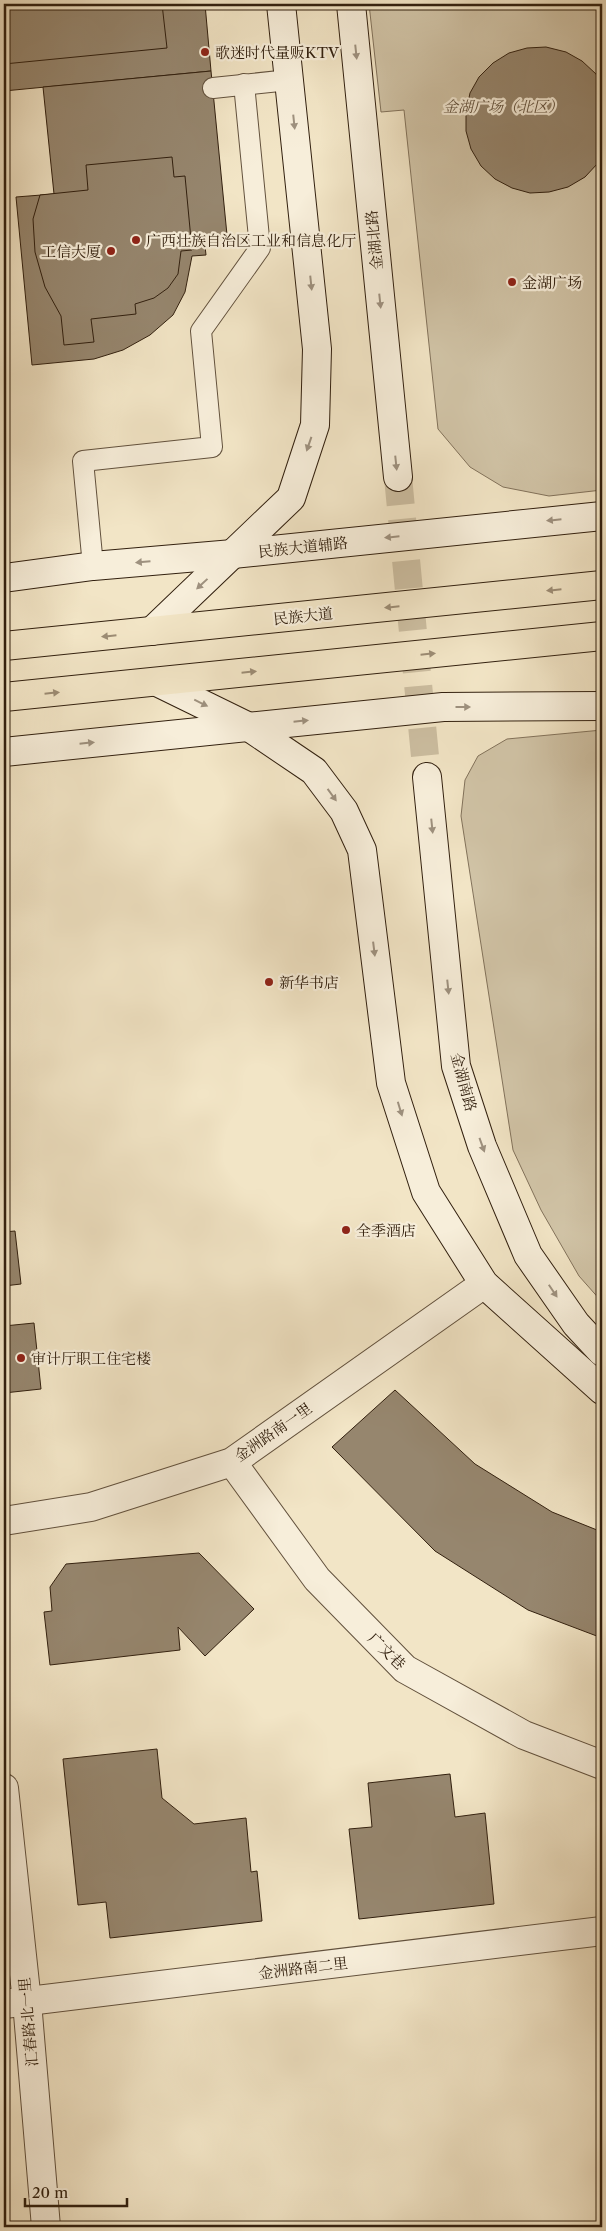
<svg xmlns="http://www.w3.org/2000/svg" width="606" height="2231" font-family="'Libre Caslon Text','Noto Serif SC',serif">
<style>
.green{fill:#d1c4a7;stroke:#82725b}
.building{fill:#96866e;stroke:#32200f}
.lines{fill:none;stroke-linecap:round;stroke-linejoin:round}
.secondary-tunnel{stroke:#ccbea1;stroke-width:28;stroke-dasharray:28 14;stroke-linecap:butt}
.lane-casing{stroke:#62513d;stroke-width:22}
.street-casing{stroke:#62513d;stroke-width:30}
.secondary-casing{stroke:#32200f;stroke-width:30}
.highway-casing{stroke:#32200f;stroke-width:30}
.lane{stroke:#f7eeda;stroke-width:20}
.street{stroke:#f7eeda;stroke-width:28}
.secondary{stroke:#f7eeda;stroke-width:28}
.highway{stroke:#f2e5c6;stroke-width:28}
.oneway{fill:#9e917f}
.oneway2{fill:#9c8c74}
.poi-dot{fill:#8f2418;stroke:#f7eeda;stroke-width:2}
.labels{text-anchor:middle;dominant-baseline:central;stroke-width:4.5;stroke-linejoin:round;paint-order:stroke}
.poi-label{font-size:15px;fill:#32200f;stroke:#f7eeda;text-anchor:start}
.park-label{font-size:15px;font-style:italic;fill:#62513d;stroke:#f7eeda}
.street-label{font-size:15px;fill:#32200f;stroke:#f7eeda}
</style>
<rect width="100%" height="100%" fill="#f2e5c6"/>
<filter id="stains"><feTurbulence type="fractalNoise" baseFrequency=".004" numOctaves="4"/><feColorMatrix values="0 0 0 0 .2 0 0 0 0 .09 0 0 0 0 .02 0 0 0 .5 -.17"/></filter>
<radialGradient id="worn" r=".72"><stop offset=".6" stop-color="#630" stop-opacity="0"/><stop offset="1" stop-color="#630" stop-opacity=".3"/></radialGradient>
<g class="green">
<path d="M 369,4 L 602,4 L 602,490 L 549,496 L 503,487 L 470,467 L 438,429 L 404,110 L 381,112 Z"/>
<path d="M 602,730 L 602,1302 L 579,1276 L 541,1210 L 513,1150 L 461,816 L 465,780 L 478,756 L 507,739 Z"/>
</g>
<g class="building">
<path d="M 4,4 L 205,4 L 211,71 L 4,91 Z"/>
<path d="M 4,4 L 162,4 L 167,48 L 4,64 Z"/>
<path d="M 546,47 L 566,52 L 582,61 L 596,74 L 602,85 L 602,156 L 598,163 L 585,177 L 568,187 L 549,192 L 530,193 L 512,188 L 495,179 L 481,166 L 471,149 L 466,131 L 466,112 L 470,93 L 479,77 L 493,63 L 509,53 L 527,48 Z"/>
<path d="M 211,71 L 227,235 L 204,237 L 206,255 L 192,256 L 185,292 L 173,315 L 150,335 L 123,350 L 94,359 L 32,365 L 16,197 L 54,194 L 43,87 Z"/>
<path d="M 172,157 L 174,177 L 185,176 L 192,250 L 181,251 L 178,274 L 168,288 L 154,298 L 135,304 L 136,314 L 91,319 L 94,342 L 64,345 L 61,316 L 45,287 L 35,252 L 33,219 L 40,195 L 88,190 L 86,165 Z"/>
<path d="M 15,1231 L 21,1284 L 4,1286 L 4,1232 Z"/>
<path d="M 34,1323 L 41,1389 L 4,1393 L 4,1326 Z"/>
<path d="M 395,1390 L 475,1464 L 552,1512 L 602,1532 L 602,1638 L 528,1610 L 435,1551 L 332,1447 Z"/>
<path d="M 199,1553 L 254,1609 L 205,1656 L 178,1627 L 180,1650 L 50,1665 L 44,1612 L 52,1611 L 50,1587 L 66,1564 Z"/>
<path d="M 157,1749 L 162,1798 L 194,1824 L 246,1818 L 251,1872 L 257,1871 L 262,1921 L 110,1938 L 106,1902 L 78,1905 L 63,1759 Z"/>
<path d="M 450,1774 L 455,1817 L 485,1813 L 494,1904 L 359,1919 L 349,1829 L 372,1827 L 368,1783 Z"/>
</g>
<g class="lines">
<path class="secondary-tunnel" d="M 398,477 L 427,777"/>
<g class="lane-casing">
<g id="lane">
<path d="M 213,88 L 289,80"/>
<path d="M 93,566 L 83,461 L 212,447 L 201,331 L 260,248 L 244,84"/>
</g>
</g>
<g class="street-casing">
<g id="street">
<path d="M 232,1462 L 317,1579 L 405,1669 L 524,1735 L 602,1765"/>
<path d="M 4,1521 L 91,1507 L 232,1462 L 484,1284"/>
<path d="M 4,1788 L 27,2002 L 46,2227"/>
<path d="M 4,2004 L 602,1931"/>
</g>
</g>
<g class="secondary-casing">
<g id="secondary">
<path d="M 351,4 L 398,477"/>
<path d="M 4,578 L 93,566 L 233,554 L 602,516"/>
<path d="M 152,631 L 291,498 L 315,425 L 317,349 L 281,4"/>
<path d="M 157,682 L 249,727 L 314,771 L 344,811 L 362,850 L 391,1083 L 426,1192 L 484,1284 L 602,1390"/>
<path d="M 4,752 L 443,707 L 602,706"/>
<path d="M 427,777 L 456,1066 L 482,1146 L 528,1255 L 576,1324 L 602,1352"/>
</g>
</g>
<g class="highway-casing">
<g id="highway">
<path d="M 4,646 L 602,585"/>
<path d="M 4,697 L 602,636"/>
</g>
</g>
<use href="#lane" class="lane"/>
<use href="#street" class="street"/>
<use href="#secondary" class="secondary"/>
<use href="#highway" class="highway"/>
</g>
<defs><path id="oneway-solid" d="M-6-.8H1V-3.2L6.5 0L1 3.2V.8H-6Z" transform="scale(1.25)"/></defs>
<g class="oneway">
<use href="#oneway-solid" transform="translate(356 52) rotate(84)"/>
<use href="#oneway-solid" transform="translate(294 122) rotate(84)"/>
<use href="#oneway-solid" transform="translate(311 283) rotate(84)"/>
<use href="#oneway-solid" transform="translate(380 301) rotate(84)"/>
<use href="#oneway-solid" transform="translate(309 444) rotate(109)"/>
<use href="#oneway-solid" transform="translate(396 463) rotate(84)"/>
<use href="#oneway-solid" transform="translate(554 520) rotate(174)"/>
<use href="#oneway-solid" transform="translate(392 537) rotate(174)"/>
<use href="#oneway-solid" transform="translate(143 562) rotate(175)"/>
<use href="#oneway-solid" transform="translate(202 584) rotate(137)"/>
<use href="#oneway-solid" transform="translate(201 703) rotate(26)"/>
<use href="#oneway-solid" transform="translate(463 707)"/>
<use href="#oneway-solid" transform="translate(301 721) rotate(-6)"/>
<use href="#oneway-solid" transform="translate(87 743) rotate(-6)"/>
<use href="#oneway-solid" transform="translate(332 795) rotate(54)"/>
<use href="#oneway-solid" transform="translate(432 826) rotate(84)"/>
<use href="#oneway-solid" transform="translate(374 949) rotate(83)"/>
<use href="#oneway-solid" transform="translate(448 987) rotate(84)"/>
<use href="#oneway-solid" transform="translate(400 1109) rotate(73)"/>
<use href="#oneway-solid" transform="translate(482 1145) rotate(70)"/>
<use href="#oneway-solid" transform="translate(553 1291) rotate(56)"/>
</g>
<g class="oneway2">
<use href="#oneway-solid" transform="translate(554 590) rotate(174)"/>
<use href="#oneway-solid" transform="translate(392 607) rotate(174)"/>
<use href="#oneway-solid" transform="translate(109 636) rotate(174)"/>
<use href="#oneway-solid" transform="translate(428 654) rotate(-6)"/>
<use href="#oneway-solid" transform="translate(249 672) rotate(-6)"/>
<use href="#oneway-solid" transform="translate(52 693) rotate(-6)"/>
</g>
<g class="poi-dot">
<circle cx="205" cy="52" r="5"/>
<circle cx="136" cy="240" r="5"/>
<circle cx="111" cy="251" r="5"/>
<circle cx="512" cy="282" r="5"/>
<circle cx="269" cy="982" r="5"/>
<circle cx="346" cy="1230" r="5"/>
<circle cx="21" cy="1358" r="5"/>
</g>
<g class="labels">
<g class="poi-label">
<text x="215" y="52">歌迷时代量贩KTV</text>
<text x="146" y="240">广西壮族自治区工业和信息化厅</text>
<text x="101" y="251" text-anchor="end">工信大厦</text>
<text x="522" y="282">金湖广场</text>
<text x="279" y="982">新华书店</text>
<text x="356" y="1230">全季酒店</text>
<text x="31" y="1358">审计厅职工住宅楼</text>
</g>
<g class="park-label">
<text x="503" y="106">金湖广场（北区）</text>
</g>
<g class="street-label">
<text transform="translate(374 240) rotate(-96)">金湖北路</text>
<text transform="translate(303 547) rotate(-6)">民族大道辅路</text>
<text transform="translate(303 616) rotate(-6)">民族大道</text>
<text transform="translate(464 1082) rotate(75)">金湖南路</text>
<text transform="translate(273 1432) rotate(-35)">金洲路南一里</text>
<text transform="translate(387 1651) rotate(44)">广文巷</text>
<text transform="translate(303 1968) rotate(-7)">金洲路南二里</text>
<text transform="translate(28 2022) rotate(-95)">汇春路北一里</text>
</g>
</g>
<rect width="606" height="2231" fill="none" stroke="#f2e5c6" stroke-width="20"/>
<rect x="5" y="5" width="596" height="2221" fill="none" stroke="#32200f" stroke-width="2.5"/>
<rect x="10" y="10" width="586" height="2211" fill="none" stroke="#32200f"/>
<path d="M25 2198v8h102v-8" fill="none" stroke="#32200f" stroke-width="2.5"/>
<text x="32" y="2198" font-size="15" fill="#32200f" stroke="#f7eeda" stroke-width="4" paint-order="stroke">20 m</text>
<rect width="100%" height="100%" filter="url(#stains)"/>
<rect width="100%" height="100%" fill="url(#worn)"/>
</svg>
